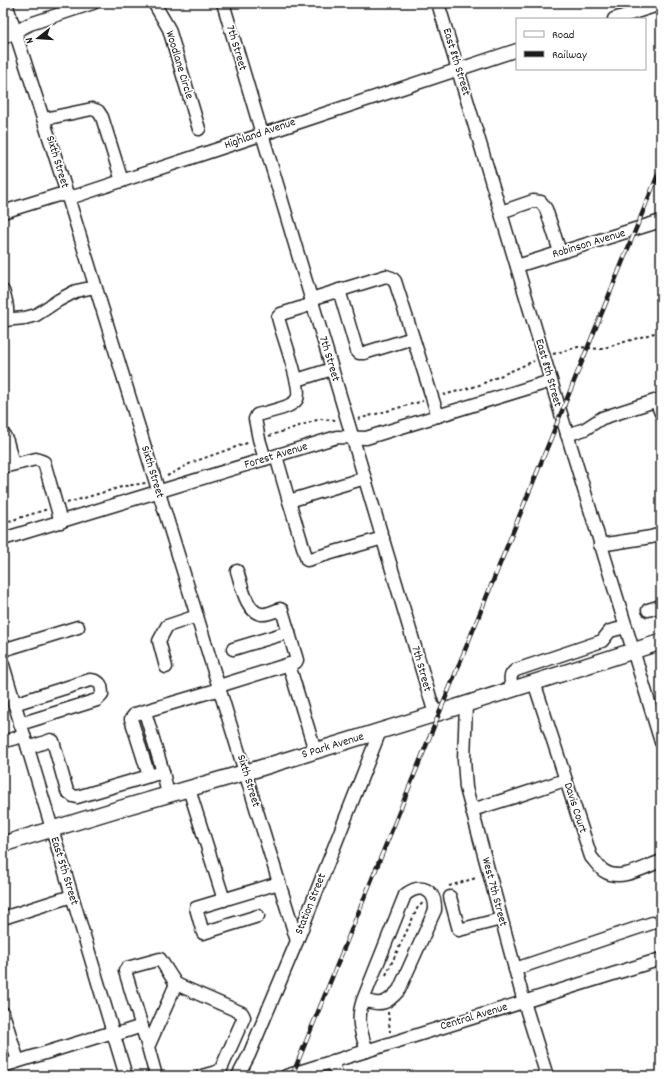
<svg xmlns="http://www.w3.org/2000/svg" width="664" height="1079" font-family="Dekko,sans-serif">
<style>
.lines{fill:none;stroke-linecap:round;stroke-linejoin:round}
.minor-casing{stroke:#1c1c1c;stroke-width:15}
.major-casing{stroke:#1c1c1c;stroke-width:18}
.path{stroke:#1c1c1c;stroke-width:2;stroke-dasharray:3 3;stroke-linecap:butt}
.minor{stroke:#fff;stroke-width:12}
.major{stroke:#fff;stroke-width:15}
.rail-casing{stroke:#1c1c1c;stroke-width:4.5}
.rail{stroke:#fff;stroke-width:3;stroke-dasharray:9;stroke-linecap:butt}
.labels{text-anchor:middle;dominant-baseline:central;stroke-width:3.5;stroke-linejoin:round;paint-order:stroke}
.street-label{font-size:12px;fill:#1c1c1c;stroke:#fff}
</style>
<rect width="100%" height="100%" fill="#fff"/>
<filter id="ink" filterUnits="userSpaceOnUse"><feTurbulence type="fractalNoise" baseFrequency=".025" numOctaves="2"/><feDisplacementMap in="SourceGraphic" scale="8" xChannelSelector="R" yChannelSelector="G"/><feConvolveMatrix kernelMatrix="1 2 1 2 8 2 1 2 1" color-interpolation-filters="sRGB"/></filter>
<g filter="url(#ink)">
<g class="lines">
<g class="minor-casing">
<g id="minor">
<path d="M 6,3 L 63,181 L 297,941"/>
<path d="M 154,3 L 169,29 L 199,129"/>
<path d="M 223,3 L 435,714"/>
<path d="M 438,3 L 561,414 L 661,742"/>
<path d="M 614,19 L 661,4"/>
<path d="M 3,38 L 30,24 L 93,3"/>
<path d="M 44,119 L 92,109 L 98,111 L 102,117 L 122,181"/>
<path d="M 3,212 L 58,195 L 76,196 L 517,50"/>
<path d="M 501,212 L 533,201 L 541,202 L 546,209 L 560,252"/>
<path d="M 517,266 L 661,221"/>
<path d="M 339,290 L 357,351 L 359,353 L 364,353 L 413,338"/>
<path d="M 3,291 C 7,301 8,309 7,320"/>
<path d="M 311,299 L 386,276 L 392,278 L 395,281 L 438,416"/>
<path d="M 3,320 L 25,318 L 36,315 L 59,300 L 76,291 L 95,287"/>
<path d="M 297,380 L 332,369"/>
<path d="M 656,401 L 661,413"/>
<path d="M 3,433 L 7,441 L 13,464"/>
<path d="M 567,435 L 585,429 L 602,418 L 661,399"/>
<path d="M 276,456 L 289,501 L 365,478"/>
<path d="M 265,459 L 259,439 L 255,419 L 257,415 C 267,412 292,408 297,399 C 303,388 281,332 278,317 L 281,314 L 313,304"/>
<path d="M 3,467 L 36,459 L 44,462 L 61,522"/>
<path d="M 289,501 L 307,560 L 383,538"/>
<path d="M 3,539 L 337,437 L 366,438 L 551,381"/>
<path d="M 600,545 L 651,537 L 661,534"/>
<path d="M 648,610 L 661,606"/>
<path d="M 233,649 L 289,632"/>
<path d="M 3,650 L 78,627"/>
<path d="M 3,665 L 126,1076"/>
<path d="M 289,665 L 315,751"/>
<path d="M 166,667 L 159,641 L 167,626 L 197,616"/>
<path d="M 534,682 L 591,857 C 595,861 599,868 604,871 C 620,882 645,867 661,861"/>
<path d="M 219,686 L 296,662 L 297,660 L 282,610 L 280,609 C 275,611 267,615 261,614 C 246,612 241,583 237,571"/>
<path d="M 512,689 C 511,681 508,675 516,670 L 602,641 L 610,631 L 626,627"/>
<path d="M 14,704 L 90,680 C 101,681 102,685 102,695 L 97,700 L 20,724"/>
<path d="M 466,704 L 464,760 L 466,788 L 524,1002 L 547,1076"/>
<path d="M 145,712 L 163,772"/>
<path d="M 5,741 L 24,736"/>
<path d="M 28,748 L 51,740 L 53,741 L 67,791 L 73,796 L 77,797 L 163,772 L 168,795"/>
<path d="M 149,776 L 131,719 L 135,714 L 220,689"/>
<path d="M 189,789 L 224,900"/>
<path d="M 472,810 L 514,797 L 565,780"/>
<path d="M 450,897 L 459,930 L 501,919"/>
<path d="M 258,916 L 203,933 L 196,908 L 279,883"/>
<path d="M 3,918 L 72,896"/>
<path d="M 515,969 L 652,923"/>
<path d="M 363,1000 C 381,1006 387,1004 399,990 L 435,910 C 436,890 421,882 405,895 L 363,1000 C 356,1020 361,1032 367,1051"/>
<path d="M 3,1013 L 18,1061"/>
<path d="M 114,1035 L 142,1026"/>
<path d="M 148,1047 L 125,971 L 127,968 L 160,959 L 176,984"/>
<path d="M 332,1061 L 337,1076"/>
<path d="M 3,1066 L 113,1032"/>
<path d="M 156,1076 L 148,1047 L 176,984 L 242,1013 L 244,1017 L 221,1069 L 216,1072 L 202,1076"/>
<path d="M 238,1076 L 249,1055 L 297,941 L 380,731"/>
<path d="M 286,1076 L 661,959"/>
</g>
</g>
<g class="major-casing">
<path id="major" d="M 3,844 L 115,810 L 257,769 L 435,714 L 661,642"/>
</g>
<g class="path">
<path d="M 553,354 L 578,347 L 601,349 L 661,331"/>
<path d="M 443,395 L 477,386 L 534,361"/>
<path d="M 358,419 L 423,401"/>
<path d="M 269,436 L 320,419 L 336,420"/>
<path d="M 167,476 L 193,462 L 250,442"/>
<path d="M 67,503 L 125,486 L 146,483"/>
<path d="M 3,523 L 48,509"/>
<path d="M 449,886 L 476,878"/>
<path d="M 386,975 L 418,907 L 424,902"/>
<path d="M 388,1012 L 390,1032"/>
</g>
<use href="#minor" class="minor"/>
<use href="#major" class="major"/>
<g class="rail-casing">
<path id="rail" d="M 292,1076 L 661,167"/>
</g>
<use href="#rail" class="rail"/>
</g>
</g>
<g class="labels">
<g class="street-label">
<text transform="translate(236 48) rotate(73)">7th Street</text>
<text transform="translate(456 62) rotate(73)">East 8th Street</text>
<text transform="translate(179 65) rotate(73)">Woodlane Circle</text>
<text transform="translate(260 134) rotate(-19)">Highland Avenue</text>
<text transform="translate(57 162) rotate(73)">Sixth Street</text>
<text transform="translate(589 244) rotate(-17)">Robinson Avenue</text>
<text transform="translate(329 359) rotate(73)">7th Street</text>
<text transform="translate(548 373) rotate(74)">East 8th Street</text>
<text transform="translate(276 456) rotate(-17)">Forest Avenue</text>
<text transform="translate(152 472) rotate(73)">Sixth Street</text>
<text transform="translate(421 669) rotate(74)">7th Street</text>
<text transform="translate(333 746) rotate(-17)">S Park Avenue</text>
<text transform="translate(248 781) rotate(73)">Sixth Street</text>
<text transform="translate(575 808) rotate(72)">Davis Court</text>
<text transform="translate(64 871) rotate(73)">East 5th Street</text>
<text transform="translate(494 892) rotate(75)">West 7th Street</text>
<text transform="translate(311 904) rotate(-68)">Station Street</text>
<text transform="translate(474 1017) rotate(-17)">Central Avenue</text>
</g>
</g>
<rect width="664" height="1079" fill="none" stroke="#fff" stroke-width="16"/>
<rect x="8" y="8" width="648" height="1063" fill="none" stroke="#1c1c1c" stroke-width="1.5" filter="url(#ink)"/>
<rect x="516" y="18" width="130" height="52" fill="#ffffff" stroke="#a4a4a4"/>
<rect x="524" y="31" width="20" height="6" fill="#ffffff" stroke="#a4a4a4"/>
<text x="552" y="38" font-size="12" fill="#1c1c1c">Road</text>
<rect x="524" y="51" width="20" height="6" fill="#1c1c1c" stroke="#a4a4a4"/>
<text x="552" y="58" font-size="12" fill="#1c1c1c">Railway</text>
<g transform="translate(38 38) rotate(253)" stroke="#ffffff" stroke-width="3" paint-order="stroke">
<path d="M0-3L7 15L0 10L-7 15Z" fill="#1c1c1c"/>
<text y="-6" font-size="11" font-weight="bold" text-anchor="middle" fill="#1c1c1c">N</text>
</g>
</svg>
